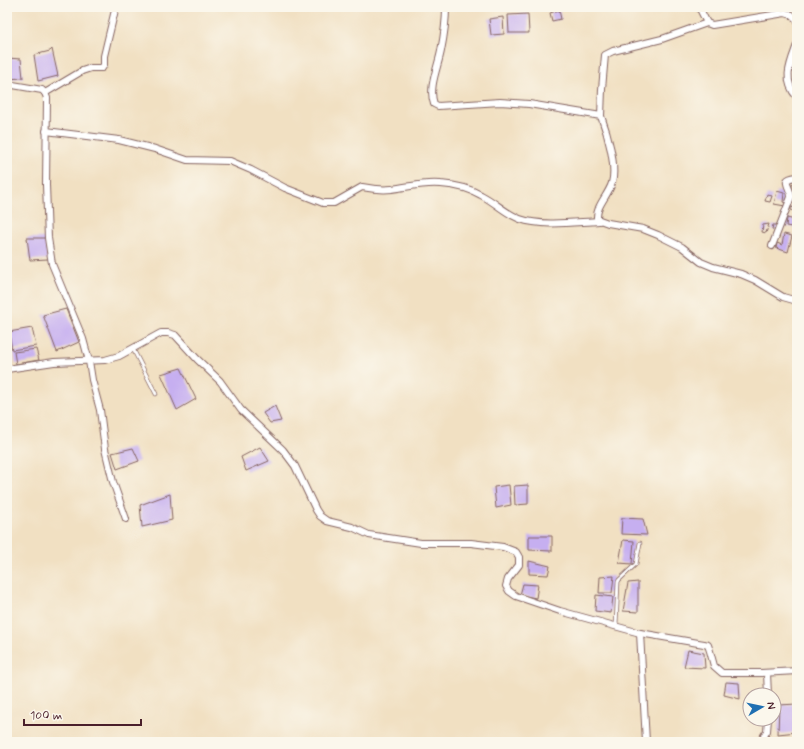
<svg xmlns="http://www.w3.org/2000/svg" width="804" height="749" font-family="Mynerve,sans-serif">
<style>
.building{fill:#c6aff0}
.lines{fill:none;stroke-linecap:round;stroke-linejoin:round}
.lane-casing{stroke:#846360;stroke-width:4.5}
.street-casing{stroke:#846360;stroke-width:8}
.lane{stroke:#fff;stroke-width:3}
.street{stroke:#fff;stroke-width:6}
</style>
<rect width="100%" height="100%" fill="#fbf7ec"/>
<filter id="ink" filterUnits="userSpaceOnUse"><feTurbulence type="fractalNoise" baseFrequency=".025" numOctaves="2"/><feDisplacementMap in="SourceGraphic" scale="8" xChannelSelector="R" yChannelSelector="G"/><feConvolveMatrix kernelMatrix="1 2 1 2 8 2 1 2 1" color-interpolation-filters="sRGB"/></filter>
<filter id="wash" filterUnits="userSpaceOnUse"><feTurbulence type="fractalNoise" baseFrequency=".012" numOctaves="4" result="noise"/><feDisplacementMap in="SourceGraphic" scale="16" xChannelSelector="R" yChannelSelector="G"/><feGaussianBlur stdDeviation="0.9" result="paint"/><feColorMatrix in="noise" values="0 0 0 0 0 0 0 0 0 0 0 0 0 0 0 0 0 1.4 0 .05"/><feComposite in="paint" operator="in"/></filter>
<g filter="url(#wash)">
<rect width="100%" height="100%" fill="#f1e0c2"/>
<g id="blocks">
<g class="building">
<path d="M 559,10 L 561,19 L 552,21 L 550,13 Z"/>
<path d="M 528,14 L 529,33 L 509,33 L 508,15 Z"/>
<path d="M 503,17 L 504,34 L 491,35 L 489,19 Z"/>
<path d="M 52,49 L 58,76 L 38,81 L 34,55 L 50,51 Z"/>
<path d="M 7,58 L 21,59 L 23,78 L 7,79 Z"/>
<path d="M 792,184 L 796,185 L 795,191 L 792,189 Z"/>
<path d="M 777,191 L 784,193 L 783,202 L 786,203 L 785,206 L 774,204 Z"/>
<path d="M 767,194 L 772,196 L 770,202 L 765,201 Z"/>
<path d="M 797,205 L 797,212 L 791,210 L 791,207 L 796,208 Z"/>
<path d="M 796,215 L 797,216 L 797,228 L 786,226 L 787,218 L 795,220 Z"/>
<path d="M 769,224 L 766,233 L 762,232 L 763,225 Z"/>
<path d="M 773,225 L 778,225 L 777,230 L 772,229 Z"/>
<path d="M 784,234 L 792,236 L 788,252 L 776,248 L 777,243 L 782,245 Z"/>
<path d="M 27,238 L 45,238 L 48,259 L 30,260 Z"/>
<path d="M 66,309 L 79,342 L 57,352 L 43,315 Z"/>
<path d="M 32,328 L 36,346 L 12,350 L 9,332 Z"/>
<path d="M 36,349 L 39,360 L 16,364 L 14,352 Z"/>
<path d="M 181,368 L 196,399 L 177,410 L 161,374 Z"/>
<path d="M 275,406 L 281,421 L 270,423 L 263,413 Z"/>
<path d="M 260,447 L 269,461 L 246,471 L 241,457 Z"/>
<path d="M 133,448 L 139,461 L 117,469 L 112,453 Z"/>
<path d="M 509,485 L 511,505 L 496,508 L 494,487 Z"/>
<path d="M 528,485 L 528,504 L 515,505 L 514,486 Z"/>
<path d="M 170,494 L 172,520 L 142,527 L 140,505 Z"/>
<path d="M 622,518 L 643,519 L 647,535 L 621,534 Z"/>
<path d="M 529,536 L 552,536 L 552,551 L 529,550 Z"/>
<path d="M 623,540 L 634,541 L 632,564 L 619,563 Z"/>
<path d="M 529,561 L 550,566 L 548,575 L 529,574 Z"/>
<path d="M 614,576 L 612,593 L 599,593 L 600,577 Z"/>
<path d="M 638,582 L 638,612 L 623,611 L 628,583 Z"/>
<path d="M 523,584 L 538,585 L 536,598 L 520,595 Z"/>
<path d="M 596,595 L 613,597 L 611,613 L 595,611 Z"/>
<path d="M 688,650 L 704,653 L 705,668 L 684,667 Z"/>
<path d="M 726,682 L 739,683 L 740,699 L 724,695 Z"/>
<path d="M 797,704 L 797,732 L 778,734 L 779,705 Z"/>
</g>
</g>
</g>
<g filter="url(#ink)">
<use href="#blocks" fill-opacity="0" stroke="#846360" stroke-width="1"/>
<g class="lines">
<g class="lane-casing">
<g id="lane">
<path d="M 133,349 L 156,394"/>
<path d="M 616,626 L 618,582 L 619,580 L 636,564 L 640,543"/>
</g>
</g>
<g class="street-casing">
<g id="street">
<path d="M 446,7 C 446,22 444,36 441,51 C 438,67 428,88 434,104 L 438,106 L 500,102 L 529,104 L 601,116 C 607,132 617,166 612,183 C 608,196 596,205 597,219 L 608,223 L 643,229 L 658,235 L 682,247 L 701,262 L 713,267 L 741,274 L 755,280 L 783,297 L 797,301"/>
<path d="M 699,7 L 707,23 L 712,25 L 785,13 L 792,15 L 797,20"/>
<path d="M 797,45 C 790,64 782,80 797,97"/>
<path d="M 7,84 L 42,90 L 45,93 L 47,98 L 46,185 L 48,238 L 52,264 L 83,339 L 89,361 L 92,380 L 100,410 L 105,449 L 113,482 L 126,519"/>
<path d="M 45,93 L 82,71 L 91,68 L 102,68 L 104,65 L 104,56 L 115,10"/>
<path d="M 601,116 L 602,89 L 605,55 L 613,51 L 662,39 L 707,23"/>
<path d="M 46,131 L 119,140 L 155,149 L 187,160 L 230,161 L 251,170 L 285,188 L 323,203 L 334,203 L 362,187 C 372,189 382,190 392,189 C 409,187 424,182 441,184 C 454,185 469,188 481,195 C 495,202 506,214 520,219 C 543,227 575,222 599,221"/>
<path d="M 772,246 L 791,197 C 791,186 778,179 797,177"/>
<path d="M 7,369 L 54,362 L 105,360 L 119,356 L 161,333 L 168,333 L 175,335 L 197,359 L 220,381 L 241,410 L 283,450 L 295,466 L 316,510 L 320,516 L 327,521 L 352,527 L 369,535 L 421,543 L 471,543 L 503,547 L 516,552 L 519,557 L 519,565 L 508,579 L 506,586 L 509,591 L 516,596 L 560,611 L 640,633 L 704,644 L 708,645 L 710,651 L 714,666 L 722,673 L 761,673 L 797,671"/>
<path d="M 640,633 L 646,742"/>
<path d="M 767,673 L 768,695"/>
<path d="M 760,742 L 767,731 L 768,719"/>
</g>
</g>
<use href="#lane" class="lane"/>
<use href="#street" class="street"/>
</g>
</g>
<rect width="804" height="749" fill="none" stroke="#fbf7ec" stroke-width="24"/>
<g transform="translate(762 707) rotate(81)"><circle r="19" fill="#fbf7ec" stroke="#b4a19f"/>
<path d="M0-3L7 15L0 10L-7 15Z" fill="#1f6fb2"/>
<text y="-6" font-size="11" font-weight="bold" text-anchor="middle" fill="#4a1f2b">N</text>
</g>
<path d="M24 719v6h117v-6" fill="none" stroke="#4a1f2b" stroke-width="2"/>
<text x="30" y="719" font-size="12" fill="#4a1f2b" stroke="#fbf7ec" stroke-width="3" paint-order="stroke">100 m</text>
</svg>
